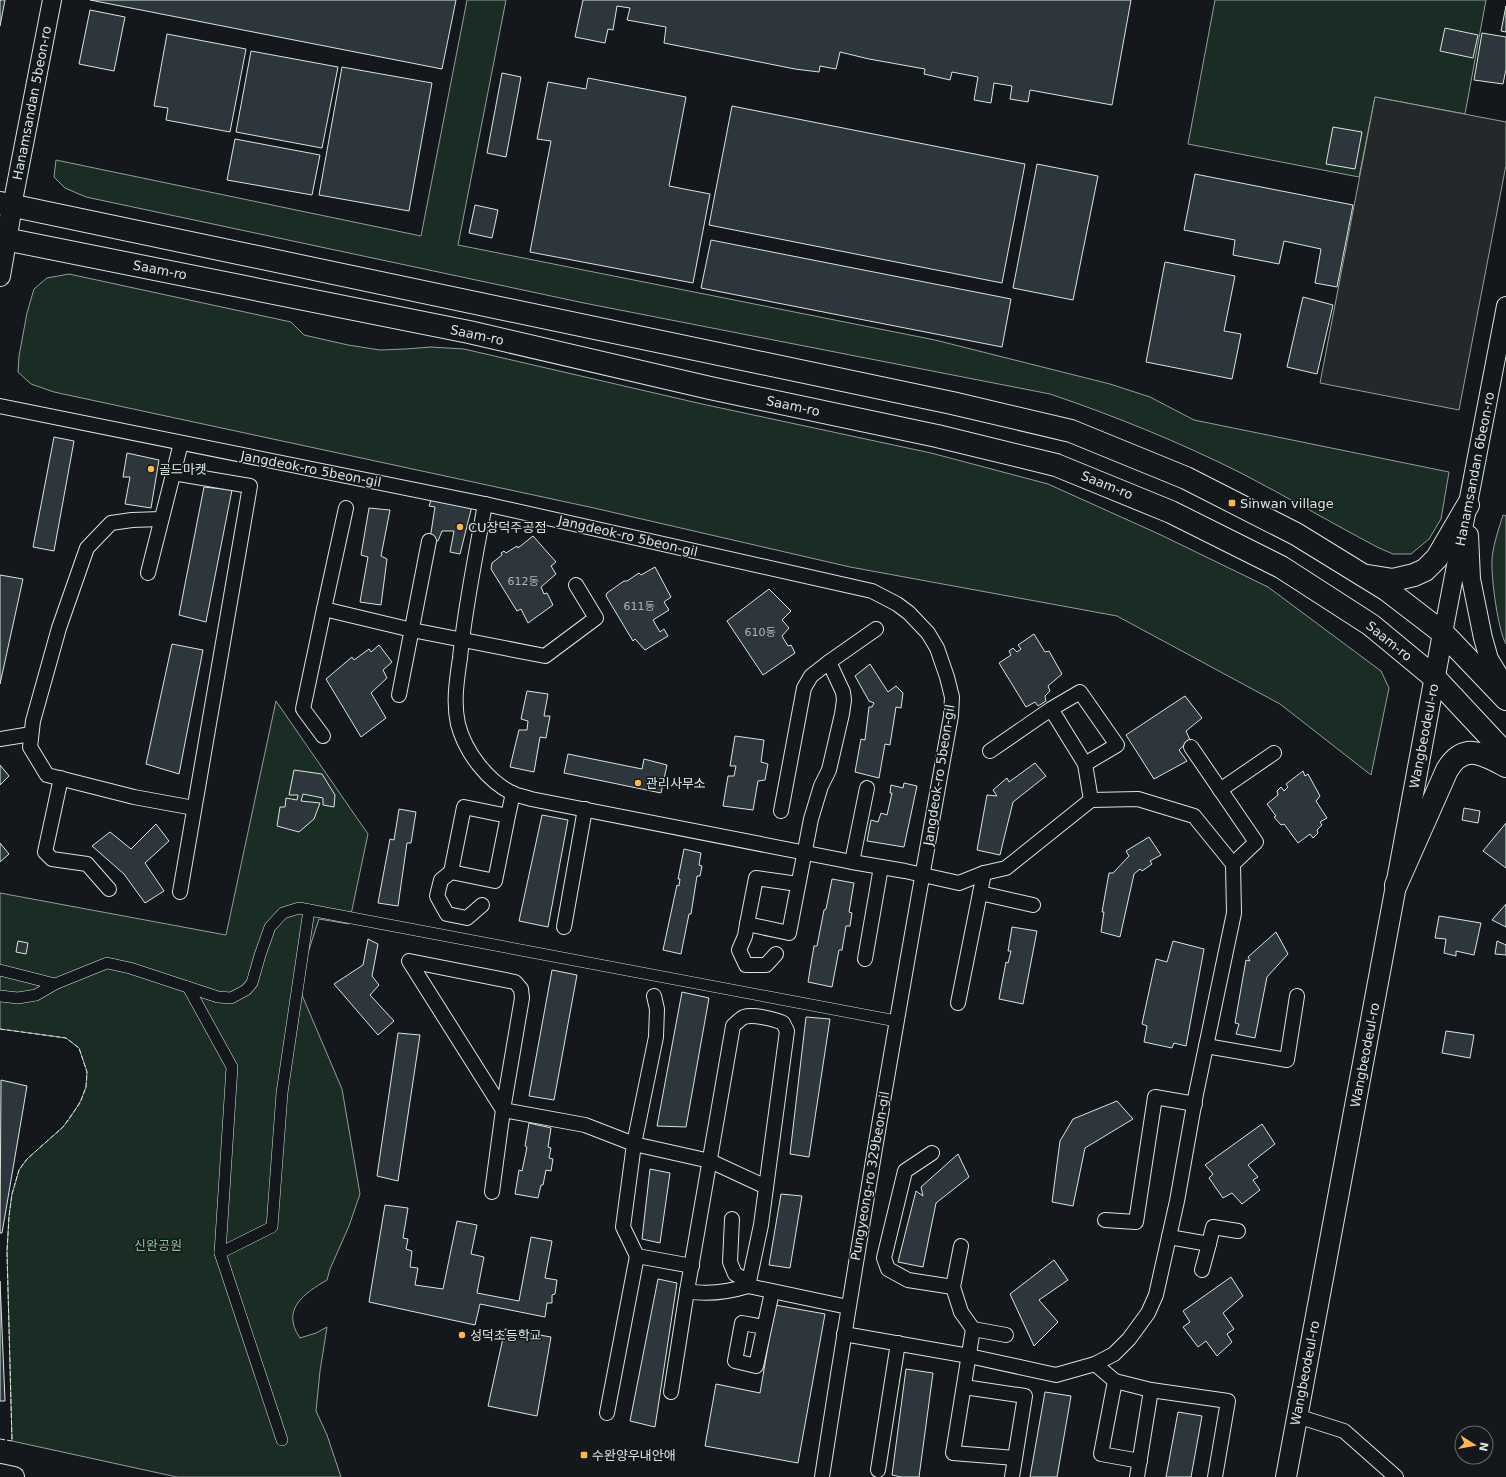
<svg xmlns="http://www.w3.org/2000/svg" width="1506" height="1477" font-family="'DejaVu Sans','Noto Sans KR',sans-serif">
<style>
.green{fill:#1a2d24;stroke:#939e99}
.parking{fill:#24282b;stroke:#939e99}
.building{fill:#2c363c;stroke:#d8e6dc}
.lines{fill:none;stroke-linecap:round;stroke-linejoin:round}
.pedestrian-casing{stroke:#d8e6dc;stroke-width:12}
.minor-casing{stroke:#d8e6dc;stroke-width:16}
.tertiary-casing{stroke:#d8e6dc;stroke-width:20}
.secondary-casing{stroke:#d8e6dc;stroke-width:22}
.primary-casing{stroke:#d8e6dc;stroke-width:24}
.pedestrian{stroke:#14181c;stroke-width:11}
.minor{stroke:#14181c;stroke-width:14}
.tertiary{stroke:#14181c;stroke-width:18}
.secondary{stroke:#14181c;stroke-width:20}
.primary{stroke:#14181c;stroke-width:22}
.fence{stroke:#d8e6dc;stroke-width:1;stroke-dasharray:5 2;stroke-linecap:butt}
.poi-dot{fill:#ffb74d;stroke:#14181c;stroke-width:1.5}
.labels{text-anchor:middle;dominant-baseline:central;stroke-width:3;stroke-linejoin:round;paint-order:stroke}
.number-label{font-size:11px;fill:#adbab4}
.street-label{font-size:13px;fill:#d8e6dc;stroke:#14181c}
.poi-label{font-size:13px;fill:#d8e6dc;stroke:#14181c;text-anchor:start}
.park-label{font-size:13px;fill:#8ac095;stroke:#14181c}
</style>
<rect width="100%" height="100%" fill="#14181c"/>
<g class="green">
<path d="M 467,0 L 506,0 L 458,245 L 935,340 L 1110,384 L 1150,397 L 1194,420 L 1449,472 L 1441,519 L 1429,539 L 1411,554 L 1393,554 L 1377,547 C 1332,523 1287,497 1241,473 C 1179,442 1115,416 1050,394 L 584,303 L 86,197 L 65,188 L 54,177 L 56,160 L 421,236 Z"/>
<path d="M 1215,0 L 1486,0 L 1465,114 L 1375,97 L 1359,177 L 1188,144 Z"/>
<path d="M 69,274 L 291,322 L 304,335 L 348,345 L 380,350 L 405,349 L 431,347 L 464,349 L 702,404 L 931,453 L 1048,484 L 1161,535 L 1268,587 L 1381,671 L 1389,688 L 1371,775 L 1280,704 L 1117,616 L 850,567 L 594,508 L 54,392 L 31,384 L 18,372 L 19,356 L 27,313 L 34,289 L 47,278 Z"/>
<path d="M 1503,515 L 1506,516 L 1506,644 C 1498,631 1491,577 1492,561 C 1492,548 1499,528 1503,515 Z"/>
<path d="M 276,701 L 368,834 L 349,924 L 319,919 L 303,968 L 302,995 L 342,1089 L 360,1194 L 349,1226 L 330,1269 L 327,1280 C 305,1293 280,1309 300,1338 L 316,1333 L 327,1327 L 320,1371 L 316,1411 L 327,1435 L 341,1477 L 177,1477 L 12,1441 L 7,1250 L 9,1216 L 12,1194 L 19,1170 L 27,1159 L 63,1127 L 70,1118 L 81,1100 L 86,1087 L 87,1072 L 79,1048 L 66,1038 L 0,1029 L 0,893 L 226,935 Z"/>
</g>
<path class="parking" d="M 1375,97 L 1506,122 L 1506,165 L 1459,410 L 1320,383 Z"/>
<g class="building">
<path d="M 0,0 L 5,0 L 0,26 Z"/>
<path d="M 90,0 L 456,0 L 442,69 Z"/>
<path d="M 583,0 L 1131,0 L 1112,105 L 1030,90 L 1028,102 L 1010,99 L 1012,86 L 994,83 L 991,103 L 974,100 L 978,77 L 952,72 L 950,80 L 924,74 L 925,69 L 869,59 L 840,52 L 836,69 L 820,66 L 819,72 L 795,69 L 664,43 L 666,27 L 627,20 L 630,8 L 617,6 L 613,30 L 608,29 L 605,43 L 575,37 Z"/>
<path d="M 1506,6 L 1506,32 L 1501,31 Z"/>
<path d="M 90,10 L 125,17 L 114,71 L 79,64 Z"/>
<path d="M 1445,28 L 1478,35 L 1473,58 L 1440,51 Z"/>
<path d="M 1482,33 L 1506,37 L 1506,69 L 1503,84 L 1474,80 Z"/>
<path d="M 167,34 L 246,49 L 230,132 L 166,120 L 168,108 L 154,106 Z"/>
<path d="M 251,51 L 338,67 L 322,148 L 236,132 Z"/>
<path d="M 342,67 L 432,83 L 409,211 L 319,195 Z"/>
<path d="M 502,73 L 521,77 L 506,157 L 487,153 Z"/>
<path d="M 588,78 L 686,97 L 669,186 L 710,194 L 693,283 L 530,252 L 551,141 L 537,139 L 548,82 L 586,89 Z"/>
<path d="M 732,106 L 1025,164 L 1002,283 L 709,225 Z"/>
<path d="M 1333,127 L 1362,132 L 1355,169 L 1326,164 Z"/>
<path d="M 235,139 L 320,155 L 312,195 L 227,180 Z"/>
<path d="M 1037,164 L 1098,176 L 1073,300 L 1013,288 Z"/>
<path d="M 1195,174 L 1353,205 L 1337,287 L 1315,283 L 1321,249 L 1284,241 L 1279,264 L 1233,255 L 1235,240 L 1184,230 Z"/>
<path d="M 475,205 L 498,210 L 492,238 L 469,233 Z"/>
<path d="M 711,240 L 1011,299 L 1002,347 L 701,288 Z"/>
<path d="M 1165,262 L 1235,276 L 1224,331 L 1241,334 L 1232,379 L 1146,362 Z"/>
<path d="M 1303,297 L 1333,305 L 1317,374 L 1287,367 Z"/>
<path d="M 54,437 L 74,441 L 54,551 L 33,547 Z"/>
<path d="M 127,453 L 159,460 L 151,508 L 125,504 L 130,477 L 123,477 Z"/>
<path d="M 204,487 L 232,490 L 206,622 L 179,615 Z"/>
<path d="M 432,497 L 472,506 L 460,554 L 450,552 L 454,531 L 442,531 L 438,541 L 430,539 L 435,507 L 429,506 Z"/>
<path d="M 369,508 L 390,510 L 381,556 L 387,559 L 381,605 L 360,602 L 368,557 L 361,555 Z"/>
<path d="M 533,536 L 556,562 L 551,566 L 556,574 L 541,587 L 544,594 L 547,593 L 553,605 L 528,623 L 521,609 L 517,611 L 491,569 L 492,563 L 502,555 L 501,553 L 504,551 L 506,553 L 517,546 L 518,548 Z"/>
<path d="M 655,567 L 671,597 L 664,602 L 669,610 L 653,620 L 660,632 L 664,629 L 668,636 L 645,650 L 635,639 L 633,641 L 606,596 L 607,593 L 624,581 L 627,581 L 639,573 L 641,575 Z"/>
<path d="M 0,575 L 23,579 L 0,684 Z"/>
<path d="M 769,589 L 791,611 L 782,620 L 789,628 L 782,636 L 788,646 L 791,645 L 795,653 L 763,675 L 727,621 Z"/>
<path d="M 1034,634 L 1045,652 L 1049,651 L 1062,674 L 1048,686 L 1050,691 L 1045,696 L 1046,701 L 1038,706 L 1035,702 L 1026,707 L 999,663 L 1011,655 L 1009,651 L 1013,648 L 1017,652 L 1021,649 L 1018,645 Z"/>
<path d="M 172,644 L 203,650 L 179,774 L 146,764 Z"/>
<path d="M 379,645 L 392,662 L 383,670 L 387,678 L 371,693 L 386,718 L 361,737 L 326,679 L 352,657 L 354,660 L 369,649 L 371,652 Z"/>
<path d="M 870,664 L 888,692 L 896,686 L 903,693 L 901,708 L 896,707 L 890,745 L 885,744 L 879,778 L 855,772 L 861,739 L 865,740 L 869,707 L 872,707 L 874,703 L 869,701 L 855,676 Z"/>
<path d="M 527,691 L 548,694 L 544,716 L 550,716 L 546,738 L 540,737 L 534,772 L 510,767 L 519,730 L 527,730 L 528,721 L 521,719 Z"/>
<path d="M 1185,696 L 1202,718 L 1186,731 L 1190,740 L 1179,750 L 1187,761 L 1154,779 L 1126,735 Z"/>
<path d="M 735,736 L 764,740 L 761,762 L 768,764 L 765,780 L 758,781 L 753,810 L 723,806 L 728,776 L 734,776 L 736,766 L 730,766 Z"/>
<path d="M 568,754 L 642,769 L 644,759 L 667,765 L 661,793 L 564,773 Z"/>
<path d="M 1035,763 L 1046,776 L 1013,802 L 1000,855 L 977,850 L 987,795 L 997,796 L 993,790 L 1007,778 L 1009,782 Z"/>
<path d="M 0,765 L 9,776 L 0,785 Z"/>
<path d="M 294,770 L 322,774 L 335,795 L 334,807 L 323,805 L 323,798 L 303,794 L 301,801 L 320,803 L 314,819 L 299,832 L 277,826 L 280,807 L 285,807 L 286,798 L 297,800 L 298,795 L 289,795 Z"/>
<path d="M 1303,771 L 1305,776 L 1308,774 L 1320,796 L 1316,801 L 1327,818 L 1320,822 L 1322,825 L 1317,830 L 1318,833 L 1313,838 L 1310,834 L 1298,843 L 1284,824 L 1281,825 L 1274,817 L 1276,816 L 1267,804 L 1278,795 L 1277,791 L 1281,787 L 1284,791 L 1288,787 L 1286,784 Z"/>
<path d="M 904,783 L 917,786 L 904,847 L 867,841 L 871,820 L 878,822 L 881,813 L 887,815 L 892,793 L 890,793 L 891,785 L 903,788 Z"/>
<path d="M 1464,808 L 1480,811 L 1478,823 L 1462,820 Z"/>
<path d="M 399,809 L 416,812 L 411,843 L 407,843 L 398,906 L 378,903 L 390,839 L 394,840 Z"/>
<path d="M 542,815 L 568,820 L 548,927 L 519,921 Z"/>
<path d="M 1506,823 L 1506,868 L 1483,851 Z"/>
<path d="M 156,824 L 169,841 L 145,863 L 164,891 L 145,903 L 124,874 L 92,846 L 110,832 L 131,849 Z"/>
<path d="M 1149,837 L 1161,855 L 1150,861 L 1152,864 L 1142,871 L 1140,869 L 1134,874 L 1120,937 L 1101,932 L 1104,912 L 1102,912 L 1109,873 L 1113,873 L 1129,856 L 1126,851 Z"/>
<path d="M 0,843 L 9,854 L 0,862 Z"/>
<path d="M 684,849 L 701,853 L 699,865 L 702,866 L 700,876 L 697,876 L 691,914 L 689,914 L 681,954 L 663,950 L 677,885 L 679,886 L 680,879 L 678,879 Z"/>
<path d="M 832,879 L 854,883 L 849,912 L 852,913 L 850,926 L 846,926 L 842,950 L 839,950 L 832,987 L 808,982 L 814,946 L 817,946 L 824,910 L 826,909 Z"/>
<path d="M 1506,904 L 1506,927 L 1492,920 Z"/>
<path d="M 1439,916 L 1481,923 L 1474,955 L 1456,951 L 1456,956 L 1444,953 L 1446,939 L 1435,938 Z"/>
<path d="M 1012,927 L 1037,931 L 1023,1004 L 999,999 L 1006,962 L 1008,963 L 1011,951 L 1008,951 Z"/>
<path d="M 1276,932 L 1288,954 L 1267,977 L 1255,1038 L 1236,1034 L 1239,1024 L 1235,1023 L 1246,960 L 1250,961 L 1248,957 Z"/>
<path d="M 368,939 L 378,944 L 372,976 L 379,985 L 370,995 L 394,1021 L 378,1035 L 334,984 L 363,965 Z"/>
<path d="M 18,941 L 28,943 L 26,954 L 16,952 Z"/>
<path d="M 1173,941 L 1204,949 L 1186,1046 L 1174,1043 L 1172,1048 L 1144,1042 L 1147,1026 L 1142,1024 L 1156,959 L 1167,962 Z"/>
<path d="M 1497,941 L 1506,945 L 1506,955 L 1495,954 Z"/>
<path d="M 552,970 L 577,975 L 554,1100 L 529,1096 Z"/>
<path d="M 682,992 L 709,998 L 686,1127 L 657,1126 Z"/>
<path d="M 806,1017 L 830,1019 L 809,1157 L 790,1154 Z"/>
<path d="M 1446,1031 L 1474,1035 L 1470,1058 L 1442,1053 Z"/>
<path d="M 398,1033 L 420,1035 L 398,1181 L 377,1176 Z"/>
<path d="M 1,1080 L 27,1086 L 2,1233 L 0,1233 Z"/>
<path d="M 1117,1101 L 1133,1119 L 1085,1148 L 1073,1206 L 1052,1202 L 1060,1141 L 1073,1119 Z"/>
<path d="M 529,1123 L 551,1128 L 548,1147 L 551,1148 L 549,1158 L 553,1159 L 551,1171 L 546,1170 L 543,1185 L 541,1185 L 538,1198 L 515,1194 L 519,1170 L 522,1171 L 527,1147 L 525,1146 Z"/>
<path d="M 1262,1124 L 1275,1144 L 1248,1165 L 1258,1177 L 1253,1180 L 1260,1190 L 1242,1204 L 1232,1193 L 1223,1198 L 1209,1178 L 1213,1174 L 1205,1165 Z"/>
<path d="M 958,1154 L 969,1177 L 936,1203 L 923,1267 L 898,1262 L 916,1191 L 923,1196 L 921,1187 Z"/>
<path d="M 650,1169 L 670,1173 L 660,1243 L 642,1239 Z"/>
<path d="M 781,1194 L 802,1196 L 790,1268 L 769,1265 Z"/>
<path d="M 385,1205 L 408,1208 L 403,1238 L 408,1239 L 406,1249 L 412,1251 L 410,1267 L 418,1268 L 415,1285 L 443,1289 L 457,1221 L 477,1225 L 471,1254 L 484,1257 L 477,1293 L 519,1301 L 531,1237 L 552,1241 L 545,1278 L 557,1280 L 555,1294 L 552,1295 L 552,1303 L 547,1303 L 545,1317 L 480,1304 L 475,1325 L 369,1302 Z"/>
<path d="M 1054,1260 L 1068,1280 L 1039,1300 L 1058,1322 L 1034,1346 L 1010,1294 Z"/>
<path d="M 1231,1277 L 1243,1296 L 1223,1313 L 1234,1329 L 1227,1334 L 1232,1342 L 1217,1356 L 1206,1341 L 1198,1347 L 1183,1327 L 1190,1322 L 1183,1311 Z"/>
<path d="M 658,1279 L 677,1283 L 655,1427 L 630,1421 Z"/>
<path d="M 0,1281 L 5,1401 L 0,1401 Z"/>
<path d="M 775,1305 L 825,1314 L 798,1463 L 705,1446 L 716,1384 L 760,1393 Z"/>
<path d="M 505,1329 L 551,1337 L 537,1416 L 488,1406 Z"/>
<path d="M 906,1369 L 933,1373 L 919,1477 L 901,1477 L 892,1475 Z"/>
<path d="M 1045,1392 L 1071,1396 L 1057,1477 L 1030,1477 Z"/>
<path d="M 1178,1412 L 1202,1416 L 1191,1477 L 1166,1477 Z"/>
</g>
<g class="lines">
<g class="pedestrian-casing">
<g id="pedestrian">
<path d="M 0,970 L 55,984"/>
<path d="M 188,987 L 232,1067 L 220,1253 L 282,1440"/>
<path d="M 0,996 L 18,998 L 36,995 L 55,984 L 107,963 L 130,968 L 218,997 L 231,998 L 246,990 L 252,983 L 260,955 L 270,927 L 283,913 L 299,908 L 896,1021"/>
<path d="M 220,1253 L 272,1227 L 282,1093 L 309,910"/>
</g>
</g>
<g class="minor-casing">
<g id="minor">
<path d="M 0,406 L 485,504 L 872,591 L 897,604 L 909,613 L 928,633 L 937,648 L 947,677 L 952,697 L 951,716 C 905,969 861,1223 822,1477"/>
<path d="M 173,473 L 250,486 L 180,892"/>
<path d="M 485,504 C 476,555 465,606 460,658 C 457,679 453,702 458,724 C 465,752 488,782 514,794 C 519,796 526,797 531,799 L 852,862 L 905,871 L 959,883 L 984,873 L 1006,868 L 1091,800 L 1138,799 L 1194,816 L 1233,864 L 1234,913 L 1196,1094 L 1177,1201 L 1156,1295 L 1148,1313 L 1129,1339 L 1114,1354 L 1095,1364 L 1056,1375 L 969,1356 L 844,1334"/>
<path d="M 346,508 L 324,609 L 412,630 L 545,656 L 596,618 L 576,585"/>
<path d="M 161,519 L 132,520 L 111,523 L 87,548 L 59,628 L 33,721 L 30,747 L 47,775 L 134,797 L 194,808"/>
<path d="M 148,573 L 181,443"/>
<path d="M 399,695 L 429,541"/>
<path d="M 323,736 L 303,709 L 324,609"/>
<path d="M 0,739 L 31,734"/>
<path d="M 1191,747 L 1256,842 L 1233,864"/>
<path d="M 990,751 L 1051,709 L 1080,692 L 1117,745 L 1085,764 L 1051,709"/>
<path d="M 1085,764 L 1091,800"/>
<path d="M 61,778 L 45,852 L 52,859 L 87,864 L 109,889"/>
<path d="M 1220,790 L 1274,753"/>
<path d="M 781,811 L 804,688 L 811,676 L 829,662"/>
<path d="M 508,816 L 495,881 L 451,872 L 464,807 L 508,816 L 513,793"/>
<path d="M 852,862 L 867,788"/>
<path d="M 451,872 L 441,880 L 437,896 L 447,914 L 467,918 L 482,905"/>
<path d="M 798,884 L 756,878 L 747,924 L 789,933 L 811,819 L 821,786 L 829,770 L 842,714 L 844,700 L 843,692 L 829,662 L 876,629"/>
<path d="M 980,893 L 1033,905"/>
<path d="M 747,924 L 745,936 L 739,950 L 746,965 L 766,965 L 776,954"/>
<path d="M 564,927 L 585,809"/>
<path d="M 865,959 L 881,867"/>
<path d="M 654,996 L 657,1009 L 656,1037 L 634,1144 L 710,1161 L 766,1187"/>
<path d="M 958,1003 L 984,873"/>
<path d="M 1206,1046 L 1287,1060 L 1297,996"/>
<path d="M 932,1153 L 905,1171 L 884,1258 L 888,1269 L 908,1280 L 953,1287"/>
<path d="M 492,1192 L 503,1110 L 409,961 L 515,982 L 521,989 L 522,998 L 503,1110 L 585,1125 L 634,1144 L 623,1227 L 637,1256 L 692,1266"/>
<path d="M 732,1219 L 730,1262 L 735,1274 L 749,1282"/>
<path d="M 1105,1220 L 1136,1222 L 1155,1097 L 1195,1104"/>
<path d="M 1169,1237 L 1209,1244 L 1213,1227 L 1238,1231"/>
<path d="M 961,1246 L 953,1287 L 961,1312 L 973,1329 L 953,1453 L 1015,1458"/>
<path d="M 1202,1270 L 1209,1244"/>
<path d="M 687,1291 L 733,1026 C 736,1023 740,1019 744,1017 C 753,1014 774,1019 783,1023 L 787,1031 L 761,1225 L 748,1286 L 848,1307"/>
<path d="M 764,1327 L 742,1323 L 735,1361 L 756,1366 L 772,1292"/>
<path d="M 973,1329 L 1006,1335"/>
<path d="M 1095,1364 L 1115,1381 L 1151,1390 L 1228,1401 L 1215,1477"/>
<path d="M 1115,1381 L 1101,1454 L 1140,1461"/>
<path d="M 964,1387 L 1025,1396 L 1012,1477"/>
<path d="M 671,1392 L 687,1291 C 708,1295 728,1292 748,1286"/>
<path d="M 607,1413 L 637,1256"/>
<path d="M 1297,1416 L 1344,1431 L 1396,1477"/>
<path d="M 878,1470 L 898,1343"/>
<path d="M 1137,1477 L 1151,1390"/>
</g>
</g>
<g class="tertiary-casing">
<g id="tertiary">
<path d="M 12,206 L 52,0"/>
<path d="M 1469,535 L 1471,579 L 1483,638 L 1489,659 L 1506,687"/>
<path d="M 1443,633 L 1506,306"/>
</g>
</g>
<g class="secondary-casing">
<g id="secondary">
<path d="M 0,276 L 12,206"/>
<path d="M 0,1474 L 14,1477"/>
<path d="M 1286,1477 L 1443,633"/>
</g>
</g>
<g class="primary-casing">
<g id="primary">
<path d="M 0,203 L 952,403 L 1071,431 L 1186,478 L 1296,534 L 1387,590 L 1443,633 L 1506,699"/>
<path d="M 0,238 L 469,332 L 710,388 L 937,436 L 1056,465 L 1171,512 L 1281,567 L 1371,625 L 1435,678 L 1506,754"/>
<path d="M 1368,576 L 1393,580 L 1414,575 L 1425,570 L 1437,558 L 1468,505"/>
<path d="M 1396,885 L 1447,770 C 1464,742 1483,754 1506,766"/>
</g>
</g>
<use href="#pedestrian" class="pedestrian"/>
<use href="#minor" class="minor"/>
<use href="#tertiary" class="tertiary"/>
<use href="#secondary" class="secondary"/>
<use href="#primary" class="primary"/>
<path class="fence" d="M 0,1029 L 66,1038 L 79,1048 L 87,1072 L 86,1087 L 80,1103 L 63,1127 L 27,1159 L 19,1170 L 12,1194 L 9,1216 L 7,1253 L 12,1441 L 0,1439"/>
</g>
<g class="poi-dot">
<circle cx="151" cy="469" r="4"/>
<rect x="1228" y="499" width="8" height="8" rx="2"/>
<circle cx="460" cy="527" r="4"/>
<circle cx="638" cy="783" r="4"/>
<circle cx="462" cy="1335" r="4"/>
<rect x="580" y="1451" width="8" height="8" rx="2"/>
</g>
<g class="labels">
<g class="number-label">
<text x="523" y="581">612동</text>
<text x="639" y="606">611동</text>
<text x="760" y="632">610동</text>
</g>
<g class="street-label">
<text transform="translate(32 103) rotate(-79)">Hanamsandan 5beon-ro</text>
<text transform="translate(160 270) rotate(11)">Saam-ro</text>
<text transform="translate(477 335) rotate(12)">Saam-ro</text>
<text transform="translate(793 406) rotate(12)">Saam-ro</text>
<text transform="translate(311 469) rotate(11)">Jangdeok-ro 5beon-gil</text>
<text transform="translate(1475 469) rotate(-79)">Hanamsandan 6beon-ro</text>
<text transform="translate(1107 485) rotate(22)">Saam-ro</text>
<text transform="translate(628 536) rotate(13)">Jangdeok-ro 5beon-gil</text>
<text transform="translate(1389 641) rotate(39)">Saam-ro</text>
<text transform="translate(1424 736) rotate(-79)">Wangbeodeul-ro</text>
<text transform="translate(939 775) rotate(-81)">Jangdeok-ro 5beon-gil</text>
<text transform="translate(1365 1055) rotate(-79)">Wangbeodeul-ro</text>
<text transform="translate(870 1176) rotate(-80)">Pungyeong-ro 329beon-gil</text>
<text transform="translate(1305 1373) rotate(-79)">Wangbeodeul-ro</text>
</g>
<g class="poi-label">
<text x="159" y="469">골드마켓</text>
<text x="1240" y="503">Sinwan village</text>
<text x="468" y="527">CU장덕주공점</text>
<text x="646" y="783">관리사무소</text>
<text x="470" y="1335">성덕초등학교</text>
<text x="592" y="1455">수완양우내안애</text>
</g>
<g class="park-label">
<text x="158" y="1245">신완공원</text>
</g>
</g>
<g transform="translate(1474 1445) rotate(101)"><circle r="19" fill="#14181c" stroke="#626a69"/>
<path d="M0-3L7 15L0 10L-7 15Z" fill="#ffb74d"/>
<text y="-6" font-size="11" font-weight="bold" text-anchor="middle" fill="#d8e6dc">N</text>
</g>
</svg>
